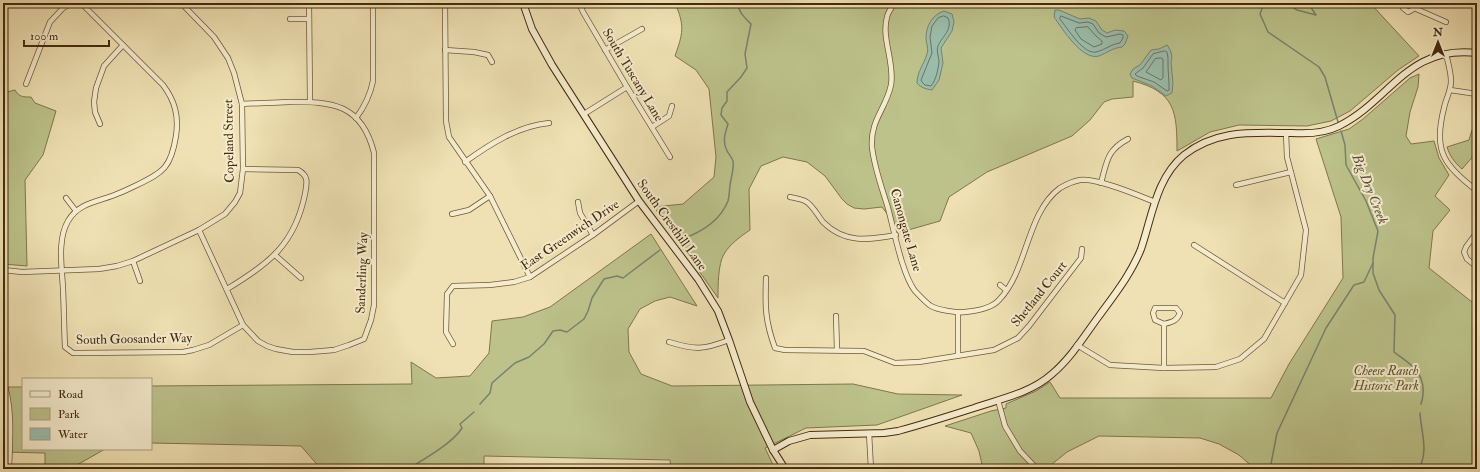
<svg xmlns="http://www.w3.org/2000/svg" width="1480" height="472" font-family="'IM FELL Double Pica',serif">
<style>
.green{fill:#bcc28a;stroke:#80764c}
.water{fill:#9abead;stroke:#78836d}
.lines{fill:none;stroke-linecap:round;stroke-linejoin:round}
.shore{stroke:#6f745d;stroke-width:1}
.stream{stroke:#78836d;stroke-width:1.5}
.street-casing{stroke:#6f5836;stroke-width:6}
.secondary-casing{stroke:#442b0d;stroke-width:8}
.street{stroke:#f5ecce;stroke-width:4.5}
.secondary{stroke:#f5ecce;stroke-width:6}
.labels{text-anchor:middle;dominant-baseline:central;stroke-width:4;stroke-linejoin:round;paint-order:stroke}
.street-label{font-size:13px;fill:#442b0d;stroke:#f5ecce}
.park-label{font-size:13px;font-style:italic;fill:#62512c;stroke:#f5ecce}
.water-label{font-size:14px;font-style:italic;fill:#5a5035;stroke:#f5ecce}
</style>
<rect width="100%" height="100%" fill="#efe1b3"/>
<filter id="stains"><feTurbulence type="fractalNoise" baseFrequency=".005" numOctaves="4"/><feColorMatrix values="0 0 0 0 .2 0 0 0 0 .09 0 0 0 0 .02 0 0 0 .5 -.17"/></filter>
<radialGradient id="worn" r=".72"><stop offset=".6" stop-color="#630" stop-opacity="0"/><stop offset="1" stop-color="#630" stop-opacity=".3"/></radialGradient>
<g class="green">
<path d="M 675,3 L 1370,3 L 1419,56 L 1398,70 L 1350,111 L 1331,121 L 1307,126 L 1239,125 L 1210,132 L 1177,151 C 1177,111 1175,92 1133,81 L 1133,97 L 1112,99 L 1104,102 L 1090,120 L 1072,136 L 987,172 L 949,197 L 940,221 L 901,232 L 882,207 L 864,209 L 854,208 L 847,204 L 842,199 L 825,176 L 807,162 L 783,157 L 761,166 L 749,189 L 750,230 C 740,237 730,244 724,254 C 718,264 718,286 718,298 L 654,207 L 683,204 L 714,177 L 716,157 L 709,89 L 696,70 L 675,56 C 683,33 685,26 675,3 Z"/>
<path d="M 1419,74 L 1418,87 L 1410,112 L 1406,136 L 1411,144 L 1434,141 L 1439,158 L 1449,175 L 1435,196 L 1450,210 L 1433,231 L 1429,268 L 1477,306 L 1477,469 L 1255,469 L 1239,455 L 1219,444 L 1200,438 L 1099,436 L 1067,452 L 1046,469 L 983,469 L 979,451 L 971,433 L 945,426 L 991,411 L 1006,408 L 1006,404 L 1036,391 L 1050,382 L 1060,398 L 1271,398 L 1289,364 L 1343,278 L 1341,217 L 1316,139 L 1349,129 L 1363,119 L 1410,78 Z"/>
<path d="M 15,90 C 19,97 23,97 31,97 L 35,103 L 56,111 L 43,155 L 25,180 L 27,266 L 3,264 L 3,91 L 7,92 Z"/>
<path d="M 1472,130 L 1477,131 L 1477,152 L 1462,169 C 1454,162 1450,156 1447,147 L 1469,140 Z"/>
<path d="M 651,234 L 697,306 L 670,297 L 655,301 L 640,309 L 628,329 L 629,352 L 641,374 L 672,386 L 853,384 L 898,394 L 962,395 L 877,425 L 806,428 L 765,448 L 775,469 L 671,469 L 670,460 L 484,456 L 484,469 L 321,469 L 301,446 L 151,443 L 151,386 L 412,384 L 411,362 L 436,378 L 470,376 L 489,353 L 492,321 L 523,317 L 550,307 Z"/>
<path d="M 3,387 L 23,387 L 23,449 L 105,449 L 70,469 L 45,469 L 45,453 L 3,452 Z"/>
</g>
<g class="water">
<path d="M 1055,10 L 1059,10 L 1080,19 L 1089,18 L 1096,21 L 1102,30 L 1107,33 L 1115,30 L 1124,31 L 1128,36 L 1125,44 L 1122,47 C 1112,48 1107,53 1099,56 C 1082,61 1062,28 1054,17 Z"/>
<path d="M 944,11 L 952,14 L 954,22 L 952,31 L 941,48 L 943,63 L 939,80 L 932,90 C 926,89 921,88 917,83 C 917,72 924,64 927,54 C 929,49 926,43 926,38 C 926,26 932,15 944,11 Z"/>
<path d="M 1167,45 C 1171,50 1173,56 1171,62 L 1173,83 L 1172,93 L 1166,96 L 1152,86 L 1132,78 L 1130,74 L 1133,69 L 1140,65 L 1151,50 L 1159,49 Z"/>
</g>
<g class="lines">
<g class="shore">
<path d="M 944,16 L 948,18 C 953,30 942,36 938,46 C 936,51 939,57 939,62 C 938,70 936,80 931,86 L 925,85 L 922,82 L 921,80 L 932,53 L 930,37 L 932,26 L 938,18 Z"/>
<path d="M 1061,16 L 1079,23 L 1088,22 L 1093,24 L 1099,33 L 1106,37 L 1120,34 L 1123,35 L 1123,38 L 1120,43 C 1111,44 1105,50 1096,52 C 1084,55 1067,28 1060,19 Z"/>
<path d="M 1088,27 L 1096,36 L 1102,41 L 1102,44 L 1094,47 L 1081,39 L 1075,30 L 1076,28 Z"/>
<path d="M 1165,51 L 1167,52 L 1168,58 L 1168,67 L 1169,84 L 1169,90 L 1167,91 L 1154,82 L 1137,76 L 1135,74 L 1143,68 L 1153,54 Z"/>
<path d="M 1161,58 L 1163,59 L 1163,78 L 1161,80 L 1146,72 L 1155,59 Z"/>
</g>
<g class="stream">
<path d="M 1264,3 L 1260,14 L 1268,32 L 1319,67 L 1325,77 L 1338,122"/>
<path d="M 1286,3 L 1297,10 L 1316,15 L 1310,6 L 1311,3"/>
<path d="M 1341,131 L 1345,145 L 1346,165 L 1366,201 L 1378,231 L 1373,258 L 1373,273 L 1379,290 L 1395,315 L 1394,352 C 1400,357 1410,363 1414,368 C 1424,378 1425,392 1421,404"/>
<path d="M 682,239 C 702,232 720,221 728,201 C 730,194 729,187 731,180 C 732,173 734,168 733,161 C 732,158 729,154 727,151 C 722,141 725,134 728,124 L 721,115 L 722,108 L 727,101 L 727,92 L 741,77 L 747,68 L 745,54 L 751,24 C 745,18 738,12 738,3"/>
<path d="M 480,404 L 490,393 L 492,383 L 515,363 L 529,357 L 544,344 L 553,331 L 560,330 L 567,332 L 584,319 L 588,311 L 592,298 L 604,279 L 617,276 L 623,278 L 660,250"/>
<path d="M 408,469 C 423,460 453,443 462,428 L 460,424 L 474,412"/>
<path d="M 1270,469 L 1277,433 L 1326,328 L 1354,285 L 1364,282 L 1373,263"/>
<path d="M 1419,469 C 1429,449 1421,433 1420,413"/>
</g>
<g class="street-casing">
<g id="street">
<path d="M 81,3 L 163,85 C 175,101 179,116 176,136 C 171,167 164,172 137,185 C 129,189 120,193 112,196 C 95,202 78,204 68,221 C 57,240 62,268 63,289 C 64,309 64,328 65,347 L 73,353 L 79,353 L 183,352 L 193,350 L 209,345 L 243,325"/>
<path d="M 309,3 L 310,101"/>
<path d="M 445,3 L 446,121 L 449,137 L 490,196 L 530,277"/>
<path d="M 579,3 L 583,12 L 627,87 L 670,157"/>
<path d="M 894,3 C 892,7 888,12 887,17 C 881,38 895,63 891,85 C 886,109 870,120 872,147 C 874,167 882,188 888,208 C 894,230 902,274 915,291 C 919,295 926,303 931,306 C 938,310 957,313 965,312 C 976,311 991,309 999,300 C 1028,270 1026,213 1060,188 C 1065,185 1075,181 1080,180 C 1096,177 1140,196 1155,202"/>
<path d="M 1404,3 L 1403,8 L 1408,12 L 1412,10 L 1414,8 L 1413,3"/>
<path d="M 1414,8 L 1446,22"/>
<path d="M 290,19 L 309,19"/>
<path d="M 445,50 L 474,52 L 488,55 L 492,62"/>
<path d="M 605,50 L 642,29"/>
<path d="M 1446,54 C 1448,63 1451,72 1451,81 C 1451,91 1446,98 1444,108 C 1433,151 1443,164 1477,191"/>
<path d="M 26,84 L 50,22 L 63,8 L 72,3"/>
<path d="M 1450,90 L 1477,94"/>
<path d="M 584,114 L 627,87"/>
<path d="M 356,118 C 365,106 370,96 373,81 L 373,3"/>
<path d="M 100,124 L 95,112 L 94,102 L 96,88 L 104,66 L 123,45"/>
<path d="M 652,127 L 669,116 L 672,106"/>
<path d="M 465,162 C 490,144 518,126 549,123"/>
<path d="M 1101,183 C 1107,161 1107,150 1128,139"/>
<path d="M 1236,185 L 1291,172"/>
<path d="M 790,197 C 795,198 801,199 805,201 C 812,204 818,216 823,222 C 845,244 869,240 896,235"/>
<path d="M 66,198 L 76,211"/>
<path d="M 578,202 L 580,213 L 593,235"/>
<path d="M 452,214 L 469,210 L 490,196"/>
<path d="M 199,230 L 243,325 L 258,341 L 267,346 L 276,349 L 293,352 L 310,352 L 334,350 L 349,345 L 364,339 L 371,320 L 374,305 L 374,153 C 362,104 332,101 288,102 C 273,103 257,103 242,104"/>
<path d="M 1477,232 L 1466,247 L 1464,252 L 1467,259 L 1477,267"/>
<path d="M 1194,245 L 1285,303"/>
<path d="M 275,255 L 301,278"/>
<path d="M 133,261 L 140,281"/>
<path d="M 3,270 L 22,272 L 99,269 L 117,266 L 133,261 L 199,230 L 225,214 L 235,202 L 240,193 L 243,169 L 242,104 L 234,73 L 228,58 L 214,37 L 181,3"/>
<path d="M 766,278 C 765,306 765,321 775,348 L 785,350 L 864,351 L 895,363 L 919,362 L 994,350 L 1018,338 L 1029,326 L 1081,258 L 1082,249"/>
<path d="M 1000,285 L 1006,290"/>
<path d="M 227,289 C 269,264 295,244 305,194 C 307,183 309,176 298,170 L 243,169"/>
<path d="M 958,313 L 958,355"/>
<path d="M 836,316 L 837,350"/>
<path d="M 1164,324 L 1155,320 L 1153,313 L 1155,308 L 1176,308 L 1180,313 C 1177,321 1172,322 1164,324 L 1164,368"/>
<path d="M 669,342 C 695,350 703,350 729,340"/>
<path d="M 453,344 L 446,332 L 447,294 L 453,286 L 490,285 L 514,282 L 530,277 L 593,235 L 639,201"/>
<path d="M 1077,345 L 1110,365 L 1164,368 L 1216,367 L 1240,359 L 1264,339 L 1301,275 L 1306,230 L 1287,157 L 1286,133"/>
<path d="M 3,380 C 13,408 10,440 9,469"/>
<path d="M 998,400 L 1005,426 L 1020,451 L 1037,469"/>
<path d="M 869,433 L 871,469"/>
</g>
</g>
<g class="secondary-casing">
<g id="secondary">
<path d="M 523,3 L 532,29 L 552,65 L 639,201 L 698,279 L 718,311 L 729,340 L 750,402 L 773,450 L 785,469"/>
<path d="M 773,450 L 789,441 L 810,435 L 884,433 L 898,431 C 924,424 949,416 974,408 C 1000,399 1031,393 1052,374 C 1071,358 1085,335 1099,316 C 1115,294 1131,274 1141,249 C 1152,217 1156,178 1184,155 C 1217,129 1252,133 1292,133 C 1307,134 1325,133 1339,126 C 1391,100 1407,45 1477,53"/>
</g>
</g>
<use href="#street" class="street"/>
<use href="#secondary" class="secondary"/>
</g>
<g class="labels">
<g class="street-label">
<text transform="translate(633 75) rotate(59)">South Tuscany Lane</text>
<text transform="translate(229 141) rotate(-91)">Copeland Street</text>
<text transform="translate(672 225) rotate(54)">South Cresthill Lane</text>
<text transform="translate(906 230) rotate(74)">Canongate Lane</text>
<text transform="translate(570 235) rotate(-34)">East Greenwich Drive</text>
<text transform="translate(362 273) rotate(-88)">Sanderling Way</text>
<text transform="translate(1039 294) rotate(-51)">Shetland Court</text>
<text transform="translate(134 339) rotate(-1)">South Goosander Way</text>
</g>
<g class="park-label">
<text x="1386" y="371">Cheese Ranch<tspan x="1386" dy="15">Historic Park</tspan></text>
</g>
<g class="water-label">
<text transform="translate(1370 189) rotate(68)">Big Dry Creek</text>
</g>
</g>
<rect width="1480" height="472" fill="none" stroke="#efe1b3" stroke-width="16"/>
<rect x="4" y="4" width="1472" height="464" fill="none" stroke="#442b0d" stroke-width="2"/>
<rect x="8" y="8" width="1464" height="456" fill="none" stroke="#442b0d"/>
<rect x="22" y="378" width="130" height="72" fill="#f5ecce" stroke="#ae9f81"/>
<rect x="30" y="391" width="20" height="6" fill="#f5ecce" stroke="#ae9f81"/>
<text x="58" y="398" font-size="12" fill="#442b0d">Road</text>
<rect x="30" y="408" width="20" height="12" fill="#bcc28a" stroke="#ae9f81"/>
<text x="58" y="418" font-size="12" fill="#442b0d">Park</text>
<rect x="30" y="428" width="20" height="12" fill="#9abead" stroke="#ae9f81"/>
<text x="58" y="438" font-size="12" fill="#442b0d">Water</text>
<g transform="translate(1438 42)" stroke="#f5ecce" stroke-width="3" paint-order="stroke">
<path d="M0-3L7 15L0 10L-7 15Z" fill="#442b0d"/>
<text y="-6" font-size="11" font-weight="bold" text-anchor="middle" fill="#442b0d">N</text>
</g>
<path d="M24 40v6h85v-6" fill="none" stroke="#442b0d" stroke-width="2"/>
<text x="30" y="40" font-size="12" fill="#442b0d" stroke="#f5ecce" stroke-width="3" paint-order="stroke">100 m</text>
<rect width="100%" height="100%" filter="url(#stains)"/>
<rect width="100%" height="100%" fill="url(#worn)"/>
</svg>
